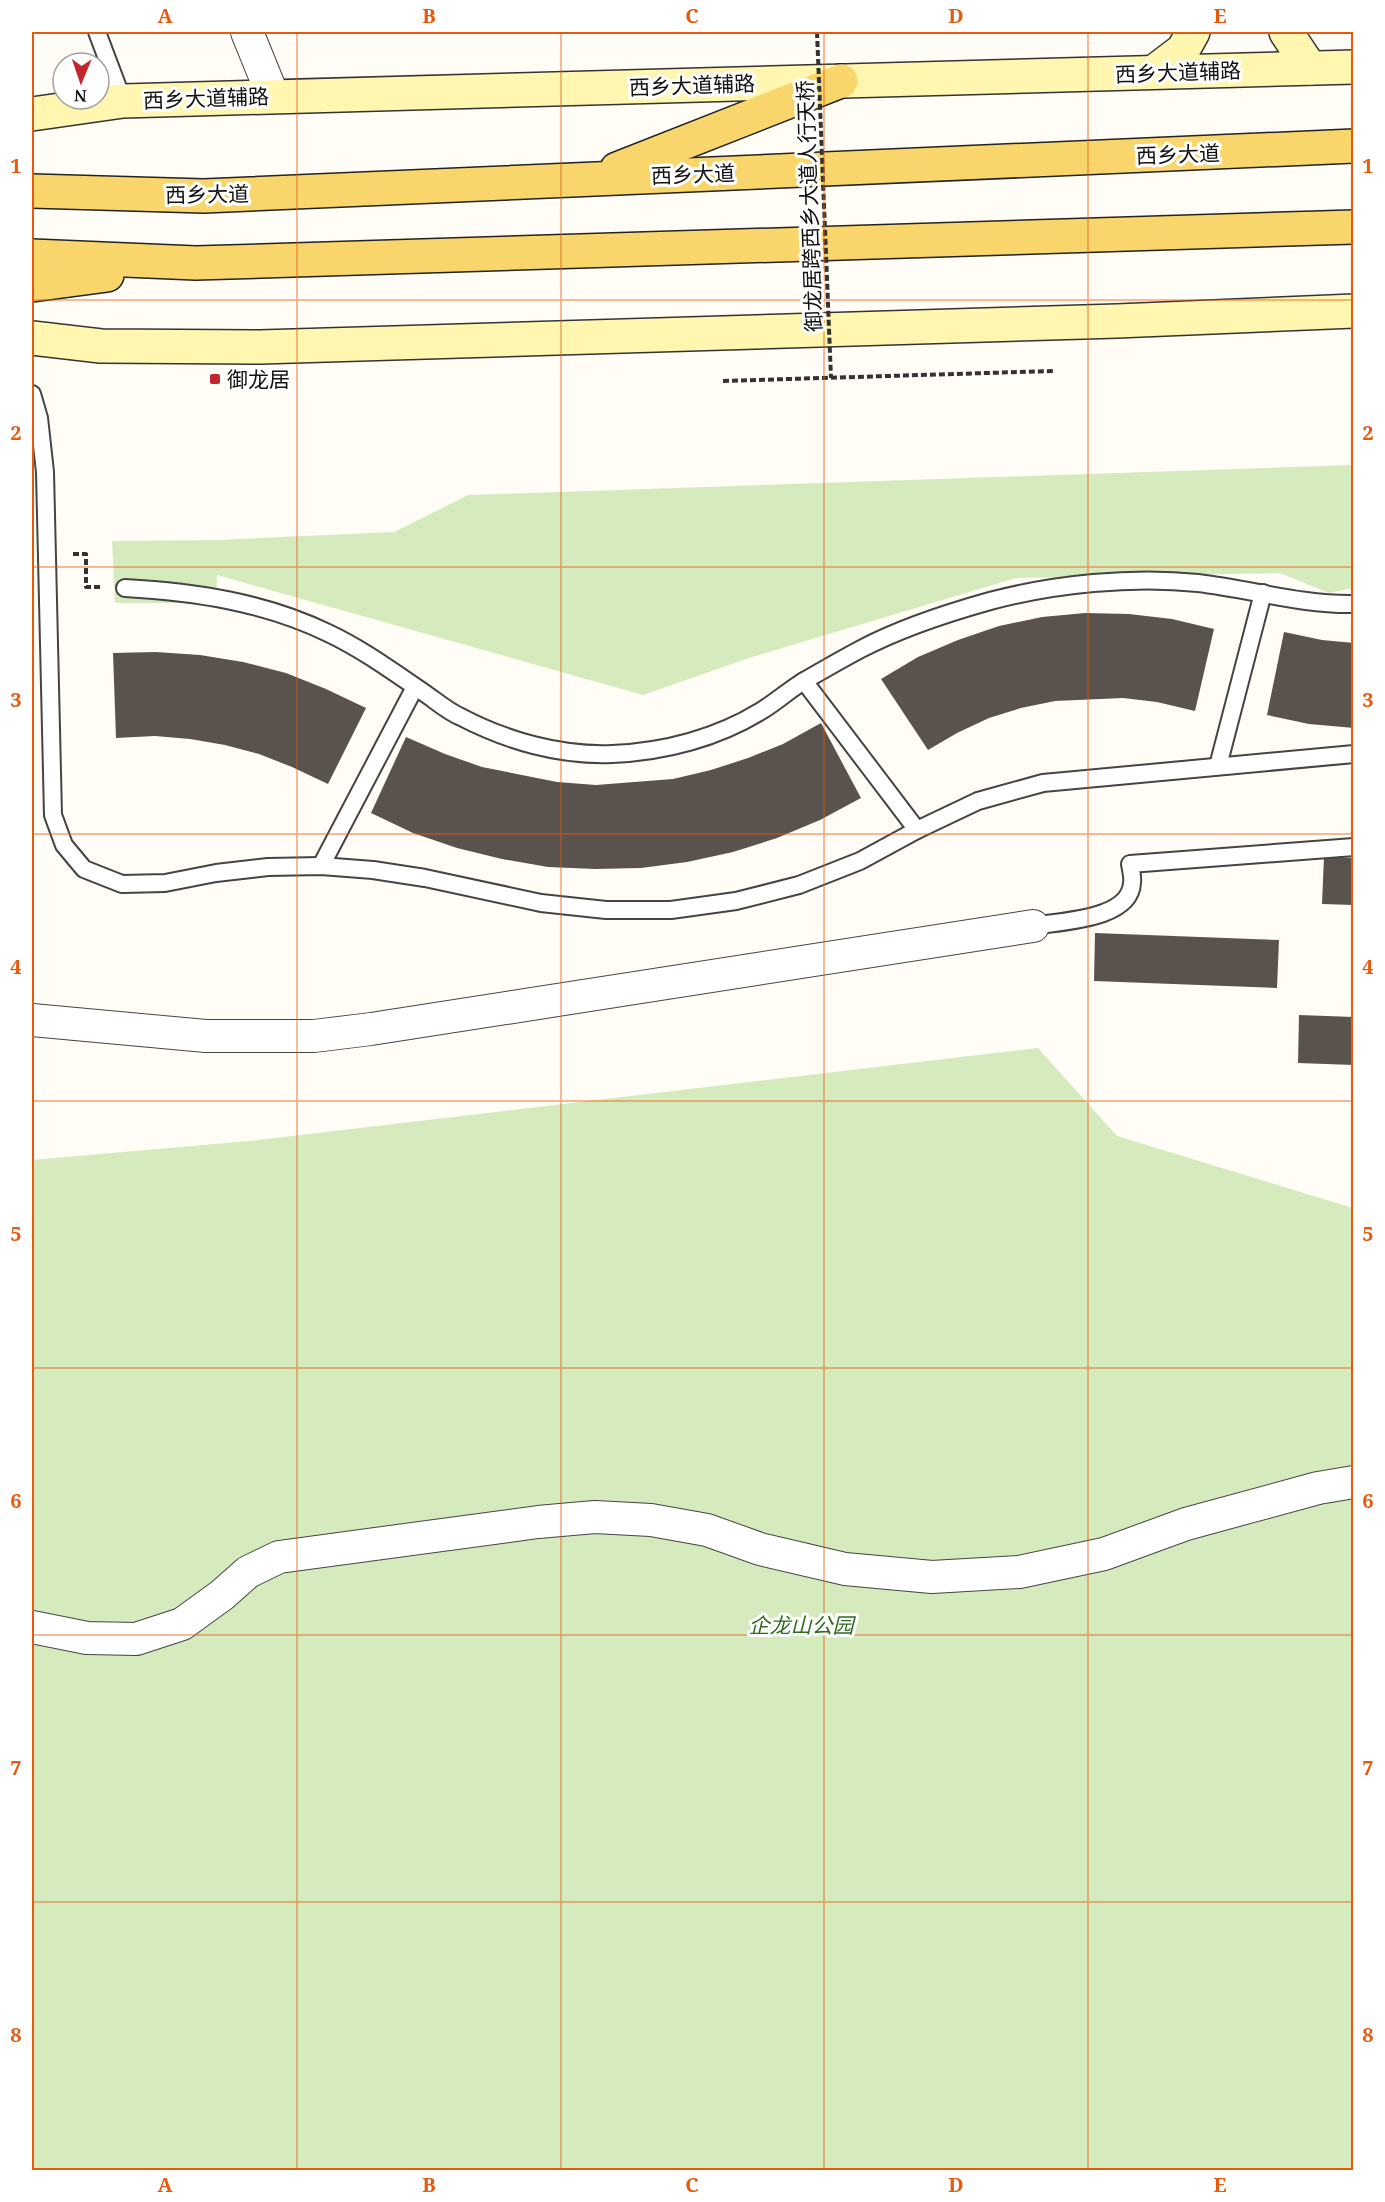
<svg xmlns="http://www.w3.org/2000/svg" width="1385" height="2202" font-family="'Noto Serif','Noto Sans SC',serif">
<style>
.green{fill:#d5ebbd}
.building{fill:#5a524d}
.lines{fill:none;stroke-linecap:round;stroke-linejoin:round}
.lane-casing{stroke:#444;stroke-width:20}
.street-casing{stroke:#444;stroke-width:34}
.secondary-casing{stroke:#333;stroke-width:36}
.primary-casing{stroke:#222;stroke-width:36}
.path{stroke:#333;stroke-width:4;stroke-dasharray:6 3;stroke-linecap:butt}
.lane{stroke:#fff;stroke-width:16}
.street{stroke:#fff;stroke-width:32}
.secondary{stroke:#fff6b0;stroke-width:33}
.primary{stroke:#f9d66b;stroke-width:33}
.path-bridge{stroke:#333;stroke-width:4;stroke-dasharray:6 3;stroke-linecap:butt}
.grid{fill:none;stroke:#e8590c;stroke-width:1.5;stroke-opacity:0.55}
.poi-dot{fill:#c4262e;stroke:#fff;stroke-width:2}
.labels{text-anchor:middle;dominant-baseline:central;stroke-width:6;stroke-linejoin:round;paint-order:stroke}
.street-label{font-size:21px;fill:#111;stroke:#fff}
.poi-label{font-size:21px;fill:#111;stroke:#fff;text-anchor:start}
.park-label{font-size:21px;font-style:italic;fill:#2f6b1f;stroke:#fff}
.neatline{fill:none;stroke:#e8590c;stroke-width:2}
.grid-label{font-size:20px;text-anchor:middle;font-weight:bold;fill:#e8590c}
</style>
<rect width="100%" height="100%" fill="#fffdf5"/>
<g class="green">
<path d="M 1353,465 L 1353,588 L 1329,593 L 1280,573 L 1016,578 L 749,658 L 643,695 L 217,575 L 216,603 L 115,603 L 112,541 L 218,540 L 394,532 L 468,495 Z"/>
<path d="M 1038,1048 L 1117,1136 L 1353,1208 L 1353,2170 L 32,2170 L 32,1160 L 249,1141 Z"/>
</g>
<g class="building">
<path d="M 1085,613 L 1129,614 L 1172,619 L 1214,629 L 1195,711 L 1157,702 L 1123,698 L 1055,701 L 1021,708 L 989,718 L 957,733 L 928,750 L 881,679 L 918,657 L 958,640 L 999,626 L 1042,617 Z"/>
<path d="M 1284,632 L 1322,640 L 1354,643 L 1354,728 L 1309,724 L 1267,715 Z"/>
<path d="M 156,652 L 200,655 L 243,662 L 286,673 L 326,689 L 366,708 L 328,784 L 292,767 L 259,754 L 225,745 L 190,739 L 155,736 L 116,738 L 113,653 Z"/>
<path d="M 821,723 L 861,798 L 820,820 L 777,838 L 733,852 L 687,862 L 641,868 L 595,869 L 548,867 L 502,859 L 457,848 L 413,833 L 371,813 L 406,737 L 445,754 L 482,767 L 557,782 L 596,785 L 673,779 L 711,770 L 748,758 L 783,744 Z"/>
<path d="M 1324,857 L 1354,858 L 1354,905 L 1322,904 Z"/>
<path d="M 1095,933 L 1279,940 L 1277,988 L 1094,981 Z"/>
<path d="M 1299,1015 L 1354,1017 L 1354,1065 L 1298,1063 Z"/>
</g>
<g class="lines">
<g class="lane-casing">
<g id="lane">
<path d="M 97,32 L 123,101"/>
<path d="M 32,394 L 39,418 L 45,472 L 53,815 L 64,845 L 84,869 L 122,884 L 165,883 L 216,873 L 268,867 L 321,866 L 373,870 L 425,878 L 541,903 L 606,910 L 671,910 L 736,901 L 799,885 L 860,861 L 917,830 L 978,801 L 1043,783 L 1354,754"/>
<path d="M 125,588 C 195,592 264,602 328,633 C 362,649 392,671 423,692 C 435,700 447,711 461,717 C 507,741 560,756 612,754 C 664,752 717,738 761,711 C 776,702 789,690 804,681 C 823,670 842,659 861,649 C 901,628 947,613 990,601 C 1054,584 1132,576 1198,583 C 1250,589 1301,605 1354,604"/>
<path d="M 804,681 L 917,830"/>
<path d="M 1218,766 L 1263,593"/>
<path d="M 321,866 L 415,687"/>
<path d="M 1033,926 C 1060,921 1130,920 1132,883 C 1133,877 1131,870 1130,864 L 1354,847"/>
</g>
</g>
<g class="street-casing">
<g id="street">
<path d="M 247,32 L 273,96"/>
<path d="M 32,1020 L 206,1036 L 314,1036 L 371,1029 L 1033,926"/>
<path d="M 32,1627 L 87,1638 L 136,1639 L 182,1624 L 222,1595 L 248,1572 L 279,1557 L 538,1522 L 595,1517 L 651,1520 L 707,1530 L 760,1549 L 845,1569 L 932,1577 L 1019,1572 L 1104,1554 L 1186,1524 L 1318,1488 L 1354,1482"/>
</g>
</g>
<g class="secondary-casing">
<g id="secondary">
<path d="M 1286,32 L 1310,68"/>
<path d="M 1154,72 L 1183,50 L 1193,32"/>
<path d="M 32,114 L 123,101 L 1354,67"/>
<path d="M 32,338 L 101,346 L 260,347 L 1117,321 L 1354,311"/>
</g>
</g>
<g class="primary-casing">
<g id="primary">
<path d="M 617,169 L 841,81"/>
<path d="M 32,191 L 204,196 L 1354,146"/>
<path d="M 32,256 L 196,263 L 1354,227"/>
<path d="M 32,285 L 107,275"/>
</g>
</g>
<g class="path">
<path d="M 723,381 L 1053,371"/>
<path d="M 73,554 L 86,554 L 86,587 L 100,587"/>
</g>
<use href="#lane" class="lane"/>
<use href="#street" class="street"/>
<use href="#secondary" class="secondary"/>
<use href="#primary" class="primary"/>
<path class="path-bridge" d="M 817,32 L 831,378"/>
</g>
<path class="grid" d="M 297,32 L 297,2170M 561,32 L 561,2170M 824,32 L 824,2170M 1088,32 L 1088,2170M 32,300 L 1354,300M 32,567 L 1354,567M 32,834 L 1354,834M 32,1101 L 1354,1101M 32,1368 L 1354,1368M 32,1635 L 1354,1635M 32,1902 L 1354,1902"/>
<rect class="poi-dot" x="209" y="373" width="12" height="12" rx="3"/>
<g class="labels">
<g class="street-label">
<text transform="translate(1178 72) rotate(-2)">西乡大道辅路</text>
<text transform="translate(692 85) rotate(-2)">西乡大道辅路</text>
<text transform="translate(206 98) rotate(-2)">西乡大道辅路</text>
<text transform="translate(1178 154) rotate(-2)">西乡大道</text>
<text transform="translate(693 174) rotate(-2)">西乡大道</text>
<text transform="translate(207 194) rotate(-1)">西乡大道</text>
<text transform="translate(809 206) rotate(-92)">御龙居跨西乡大道人行天桥</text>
</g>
<g class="poi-label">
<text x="227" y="379">御龙居</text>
</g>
<g class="park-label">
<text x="801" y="1625">企龙山公园</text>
</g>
</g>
<rect width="1385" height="2202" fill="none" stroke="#ffffff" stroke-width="66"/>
<g transform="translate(81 81) rotate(182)"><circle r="28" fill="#ffffff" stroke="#a0a0a0" stroke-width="1.5"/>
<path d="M0-4.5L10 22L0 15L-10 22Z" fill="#c4262e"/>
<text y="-9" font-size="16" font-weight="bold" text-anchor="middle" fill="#111111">N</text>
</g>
<rect x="33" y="33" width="1319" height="2136" class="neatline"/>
<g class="grid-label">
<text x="165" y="23">A</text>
<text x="429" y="23">B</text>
<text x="692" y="23">C</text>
<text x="956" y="23">D</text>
<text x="1220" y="23">E</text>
<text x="16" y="173">1</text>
<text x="1368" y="173">1</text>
<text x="16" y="440">2</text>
<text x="1368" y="440">2</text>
<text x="16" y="707">3</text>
<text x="1368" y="707">3</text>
<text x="16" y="974">4</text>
<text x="1368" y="974">4</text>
<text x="16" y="1241">5</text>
<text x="1368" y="1241">5</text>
<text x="16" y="1508">6</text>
<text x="1368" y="1508">6</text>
<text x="16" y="1775">7</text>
<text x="1368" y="1775">7</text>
<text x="16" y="2042">8</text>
<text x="1368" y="2042">8</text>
<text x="165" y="2192">A</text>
<text x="429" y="2192">B</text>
<text x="692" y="2192">C</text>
<text x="956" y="2192">D</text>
<text x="1220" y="2192">E</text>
</g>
</svg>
